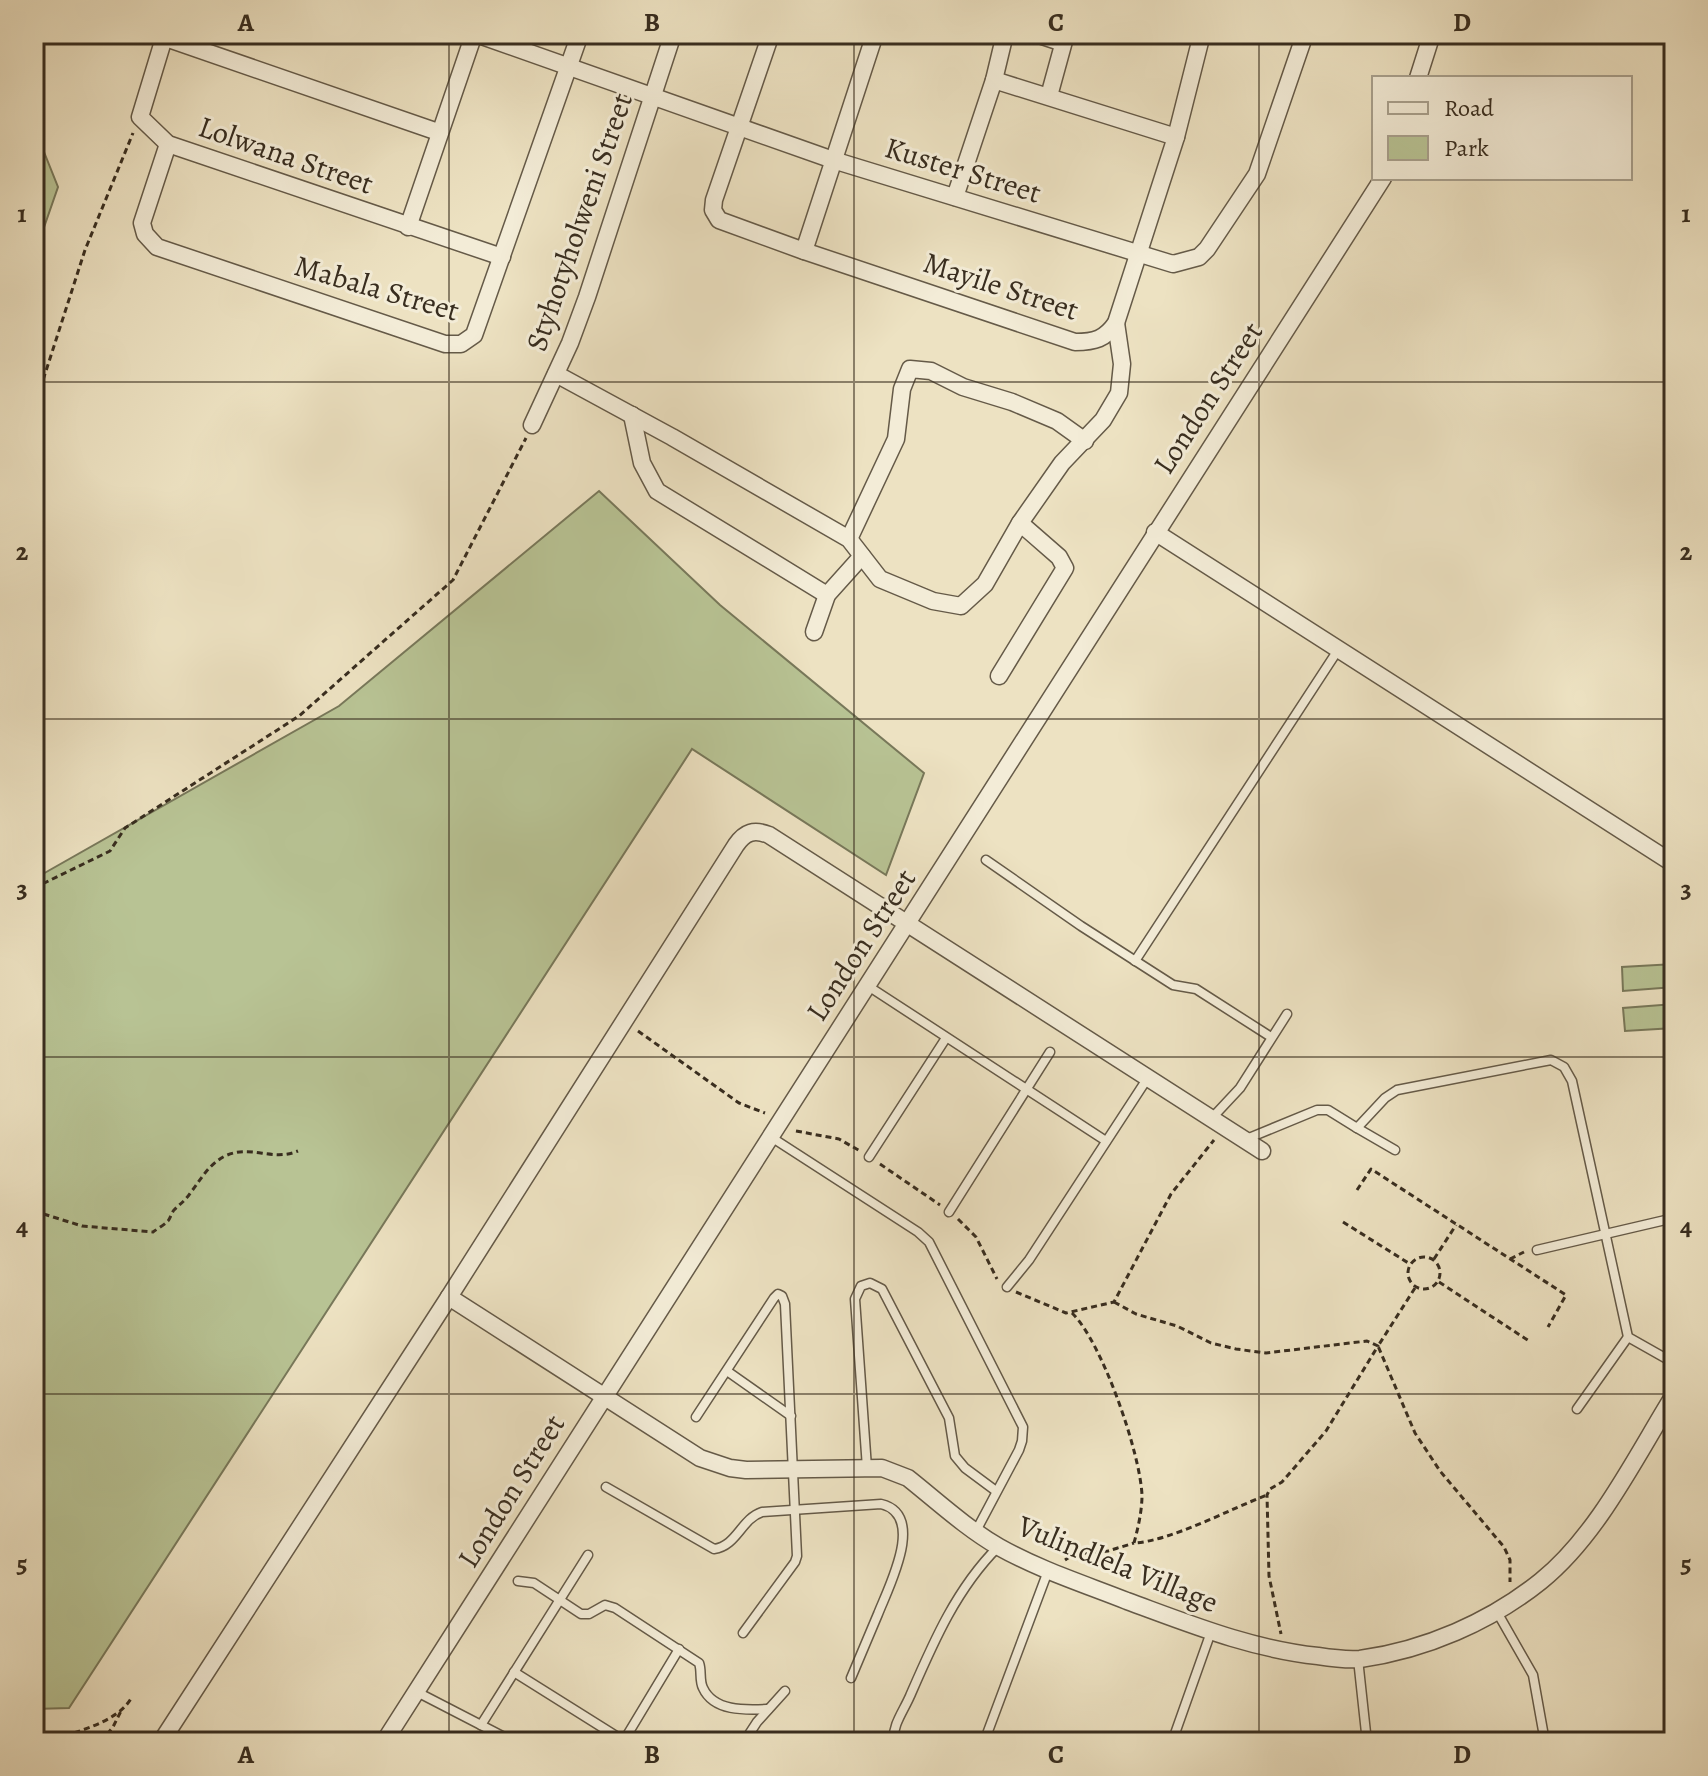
<svg xmlns="http://www.w3.org/2000/svg" width="1708" height="1776" font-family="Alegreya,serif">
<style>
.green{fill:#b8c394;stroke:#78785a;stroke-width:2}
.lines{fill:none;stroke-linecap:round;stroke-linejoin:round}
.lane-casing{stroke:#655a48;stroke-width:11}
.street-casing{stroke:#655a48;stroke-width:19}
.path{stroke:#382d1f;stroke-width:3;stroke-dasharray:6 4;stroke-linecap:butt}
.lane{stroke:#f3ecd7;stroke-width:8}
.street{stroke:#f3ecd7;stroke-width:16}
.grid{fill:none;stroke:#382d1f;stroke-width:2;stroke-opacity:0.55}
.labels{text-anchor:middle;dominant-baseline:central;stroke-width:6;stroke-linejoin:round;paint-order:stroke}
.street-label{font-size:30px;fill:#382d1f;stroke:#f3ecd7}
.neatline{fill:none;stroke:#382d1f;stroke-width:3}
.grid-label{font-size:26px;text-anchor:middle;font-weight:bold;fill:#382d1f}
</style>
<rect width="100%" height="100%" fill="#ede2c2"/>
<filter id="stains"><feTurbulence type="fractalNoise" baseFrequency=".0025" numOctaves="4"/><feColorMatrix values="0 0 0 0 .2 0 0 0 0 .09 0 0 0 0 .02 0 0 0 .5 -.17"/></filter>
<radialGradient id="worn" r=".72"><stop offset=".6" stop-color="#630" stop-opacity="0"/><stop offset="1" stop-color="#630" stop-opacity=".3"/></radialGradient>
<g class="green">
<path d="M 34,127 L 58,187 L 34,256 Z"/>
<path d="M 599,491 L 720,605 L 924,773 L 886,875 L 692,749 L 69,1708 L 34,1709 L 34,879 L 339,706 Z"/>
<path d="M 1674,964 L 1674,987 L 1623,991 L 1622,967 Z"/>
<path d="M 1674,1004 L 1674,1028 L 1625,1031 L 1623,1008 Z"/>
</g>
<g class="lines">
<g class="lane-casing">
<g id="lane">
<path d="M 986,860 L 1081,926 L 1173,985 L 1196,989 L 1271,1037"/>
<path d="M 1135,961 L 1338,650"/>
<path d="M 868,986 L 1106,1141"/>
<path d="M 1211,1119 L 1240,1088 L 1287,1014"/>
<path d="M 1357,1128 L 1395,1150"/>
<path d="M 771,1137 L 918,1232 L 929,1242 L 1023,1427 L 1022,1441 L 1019,1450 L 976,1531"/>
<path d="M 1244,1140 L 1317,1110 L 1328,1110 L 1357,1128 L 1385,1098 L 1397,1090 L 1551,1060 L 1564,1067 L 1572,1081 L 1628,1337 L 1674,1363"/>
<path d="M 869,1157 L 946,1038"/>
<path d="M 949,1212 L 1050,1052"/>
<path d="M 1537,1250 L 1674,1218"/>
<path d="M 1007,1287 L 1029,1260 L 1147,1079"/>
<path d="M 727,1371 L 791,1416"/>
<path d="M 1577,1409 L 1628,1337"/>
<path d="M 696,1417 L 774,1298 L 778,1294 L 782,1296 L 785,1304 L 797,1556 L 795,1562 L 743,1633"/>
<path d="M 867,1468 L 855,1299 L 861,1286 L 870,1283 L 882,1289 L 949,1418 L 955,1456 L 965,1468 L 996,1491"/>
<path d="M 606,1487 L 714,1549 C 737,1546 741,1519 762,1512 L 881,1504 C 927,1515 888,1588 878,1614 C 869,1635 860,1657 851,1678"/>
<path d="M 518,1581 L 534,1583 L 581,1614 L 589,1614 L 605,1605 L 615,1608 L 699,1663 C 702,1671 699,1680 703,1688 C 714,1712 746,1710 768,1709"/>
<path d="M 1497,1612 L 1533,1675 L 1545,1742"/>
<path d="M 1358,1659 L 1367,1742"/>
<path d="M 514,1672 L 624,1741"/>
<path d="M 417,1692 L 514,1742"/>
<path d="M 481,1725 L 588,1555"/>
<path d="M 623,1742 L 679,1649"/>
<path d="M 744,1742 L 757,1722 L 785,1691"/>
<path d="M 893,1742 C 893,1724 903,1712 910,1696 C 933,1643 956,1589 998,1547"/>
<path d="M 984,1742 L 1048,1571"/>
<path d="M 1172,1742 L 1211,1632"/>
</g>
</g>
<g class="street-casing">
<g id="street">
<path d="M 476,34 L 833,160 L 1173,264 L 1199,257 L 1207,249 L 1257,174 L 1305,34"/>
<path d="M 771,34 L 714,200 L 713,210 L 719,220 L 804,251 L 1075,342 C 1095,342 1105,339 1116,323 L 1176,137 L 1202,34"/>
<path d="M 1036,34 L 1063,43"/>
<path d="M 157,35 L 438,132"/>
<path d="M 164,38 L 140,117 L 168,144 L 502,257"/>
<path d="M 1418,78 L 1432,34"/>
<path d="M 994,80 L 1176,137"/>
<path d="M 1049,96 L 1066,34"/>
<path d="M 168,144 L 142,223 L 145,234 L 157,247 L 445,344 L 461,344 L 474,335 L 580,34"/>
<path d="M 955,197 L 994,80 L 1005,34"/>
<path d="M 408,227 L 474,34"/>
<path d="M 804,251 L 875,34"/>
<path d="M 556,374 L 672,437 L 849,539 L 880,579 L 933,601 L 961,606 L 985,584 L 1020,523 L 1062,463 L 1103,420 L 1119,393 L 1122,364 L 1116,323"/>
<path d="M 632,415 L 642,463 L 657,491 L 827,595"/>
<path d="M 532,425 L 570,343 L 587,297 L 673,34"/>
<path d="M 1155,532 L 1674,864"/>
<path d="M 849,539 L 896,439 L 902,389 L 910,369 L 931,371 L 963,387 L 1012,402 L 1057,421 L 1085,441"/>
<path d="M 814,632 L 827,595 L 862,556"/>
<path d="M 999,676 L 1065,568 L 1059,557 L 1020,523"/>
<path d="M 449,1297 L 700,1458 L 730,1468 L 746,1470 L 882,1468 L 908,1478 C 937,1501 966,1528 999,1547 C 1040,1570 1084,1584 1127,1601 C 1190,1624 1251,1649 1318,1656 C 1331,1658 1347,1660 1360,1659 C 1425,1650 1490,1622 1541,1581 C 1598,1535 1636,1456 1674,1395"/>
<path d="M 161,1742 L 449,1297 L 736,845 C 745,832 754,829 769,835 L 1262,1151"/>
<path d="M 384,1742 L 1383,178"/>
</g>
</g>
<g class="path">
<path d="M 34,408 L 85,250 L 133,133"/>
<path d="M 34,888 L 110,851 L 125,828 L 299,716 L 453,580 L 526,438"/>
<path d="M 638,1031 L 739,1103 L 765,1113"/>
<path d="M 796,1131 L 839,1139 L 860,1151"/>
<path d="M 880,1164 L 940,1205"/>
<path d="M 1357,1190 L 1371,1169 L 1566,1295 L 1548,1327"/>
<path d="M 34,1211 L 82,1226 L 153,1232 C 157,1229 164,1225 168,1221 C 170,1219 172,1212 174,1210 C 180,1204 186,1200 191,1192 C 202,1178 208,1165 225,1156 C 251,1144 272,1162 298,1151"/>
<path d="M 958,1219 L 976,1237 L 997,1279"/>
<path d="M 1343,1222 L 1410,1264"/>
<circle cx="1424" cy="1273" r="16"/>
<path d="M 1434,1259 L 1456,1225"/>
<path d="M 1510,1259 L 1524,1252"/>
<path d="M 1439,1282 L 1529,1341"/>
<path d="M 1415,1288 L 1378,1346 L 1415,1433 L 1440,1471 L 1504,1547 L 1510,1560 L 1510,1582"/>
<path d="M 1016,1292 L 1066,1313 L 1114,1302 L 1171,1194 L 1214,1140"/>
<path d="M 1114,1302 L 1136,1314 L 1177,1326 L 1211,1343 L 1236,1349 L 1266,1353 L 1367,1341 L 1378,1346 L 1326,1431 L 1282,1482 L 1270,1489 L 1267,1495 L 1269,1576 L 1281,1634"/>
<path d="M 1072,1313 C 1102,1342 1140,1452 1142,1495 C 1142,1511 1138,1528 1134,1543 C 1171,1541 1230,1509 1267,1495"/>
<path d="M 1065,1560 L 1074,1554 L 1108,1551 L 1134,1543"/>
<path d="M 46,1742 C 73,1732 117,1724 132,1697"/>
<path d="M 101,1742 L 113,1727 L 121,1711"/>
</g>
<use href="#lane" class="lane"/>
<use href="#street" class="street"/>
</g>
<path class="grid" d="M 449,34 L 449,1742M 854,34 L 854,1742M 1259,34 L 1259,1742M 34,382 L 1674,382M 34,719 L 1674,719M 34,1057 L 1674,1057M 34,1394 L 1674,1394"/>
<g class="labels">
<g class="street-label">
<text transform="translate(286 155) rotate(19)">Lolwana Street</text>
<text transform="translate(963 170) rotate(17)">Kuster Street</text>
<text transform="translate(579 222) rotate(-71)">Styhotyholweni Street</text>
<text transform="translate(1001 286) rotate(18)">Mayile Street</text>
<text transform="translate(377 288) rotate(16)">Mabala Street</text>
<text transform="translate(1208 398) rotate(-57)">London Street</text>
<text transform="translate(861 945) rotate(-57)">London Street</text>
<text transform="translate(511 1491) rotate(-58)">London Street</text>
<text transform="translate(1118 1564) rotate(22)">Vulindlela Village</text>
</g>
</g>
<rect width="1708" height="1776" fill="none" stroke="#ede2c2" stroke-width="88"/>
<rect x="1372" y="76" width="260" height="104" fill="#f3ecd7" stroke="#a8a08d" stroke-width="2"/>
<rect x="1388" y="102" width="40" height="12" fill="#f3ecd7" stroke="#a8a08d" stroke-width="2"/>
<text x="1444" y="116" font-size="24" fill="#382d1f">Road</text>
<rect x="1388" y="136" width="40" height="24" fill="#b8c394" stroke="#a8a08d" stroke-width="2"/>
<text x="1444" y="156" font-size="24" fill="#382d1f">Park</text>
<rect x="44" y="44" width="1620" height="1688" class="neatline"/>
<g class="grid-label">
<text x="246" y="31">A</text>
<text x="652" y="31">B</text>
<text x="1056" y="31">C</text>
<text x="1462" y="31">D</text>
<text x="22" y="222">1</text>
<text x="1686" y="222">1</text>
<text x="22" y="560">2</text>
<text x="1686" y="560">2</text>
<text x="22" y="897">3</text>
<text x="1686" y="897">3</text>
<text x="22" y="1235">4</text>
<text x="1686" y="1235">4</text>
<text x="22" y="1572">5</text>
<text x="1686" y="1572">5</text>
<text x="246" y="1763">A</text>
<text x="652" y="1763">B</text>
<text x="1056" y="1763">C</text>
<text x="1462" y="1763">D</text>
</g>
<rect width="100%" height="100%" filter="url(#stains)"/>
<rect width="100%" height="100%" fill="url(#worn)"/>
</svg>
